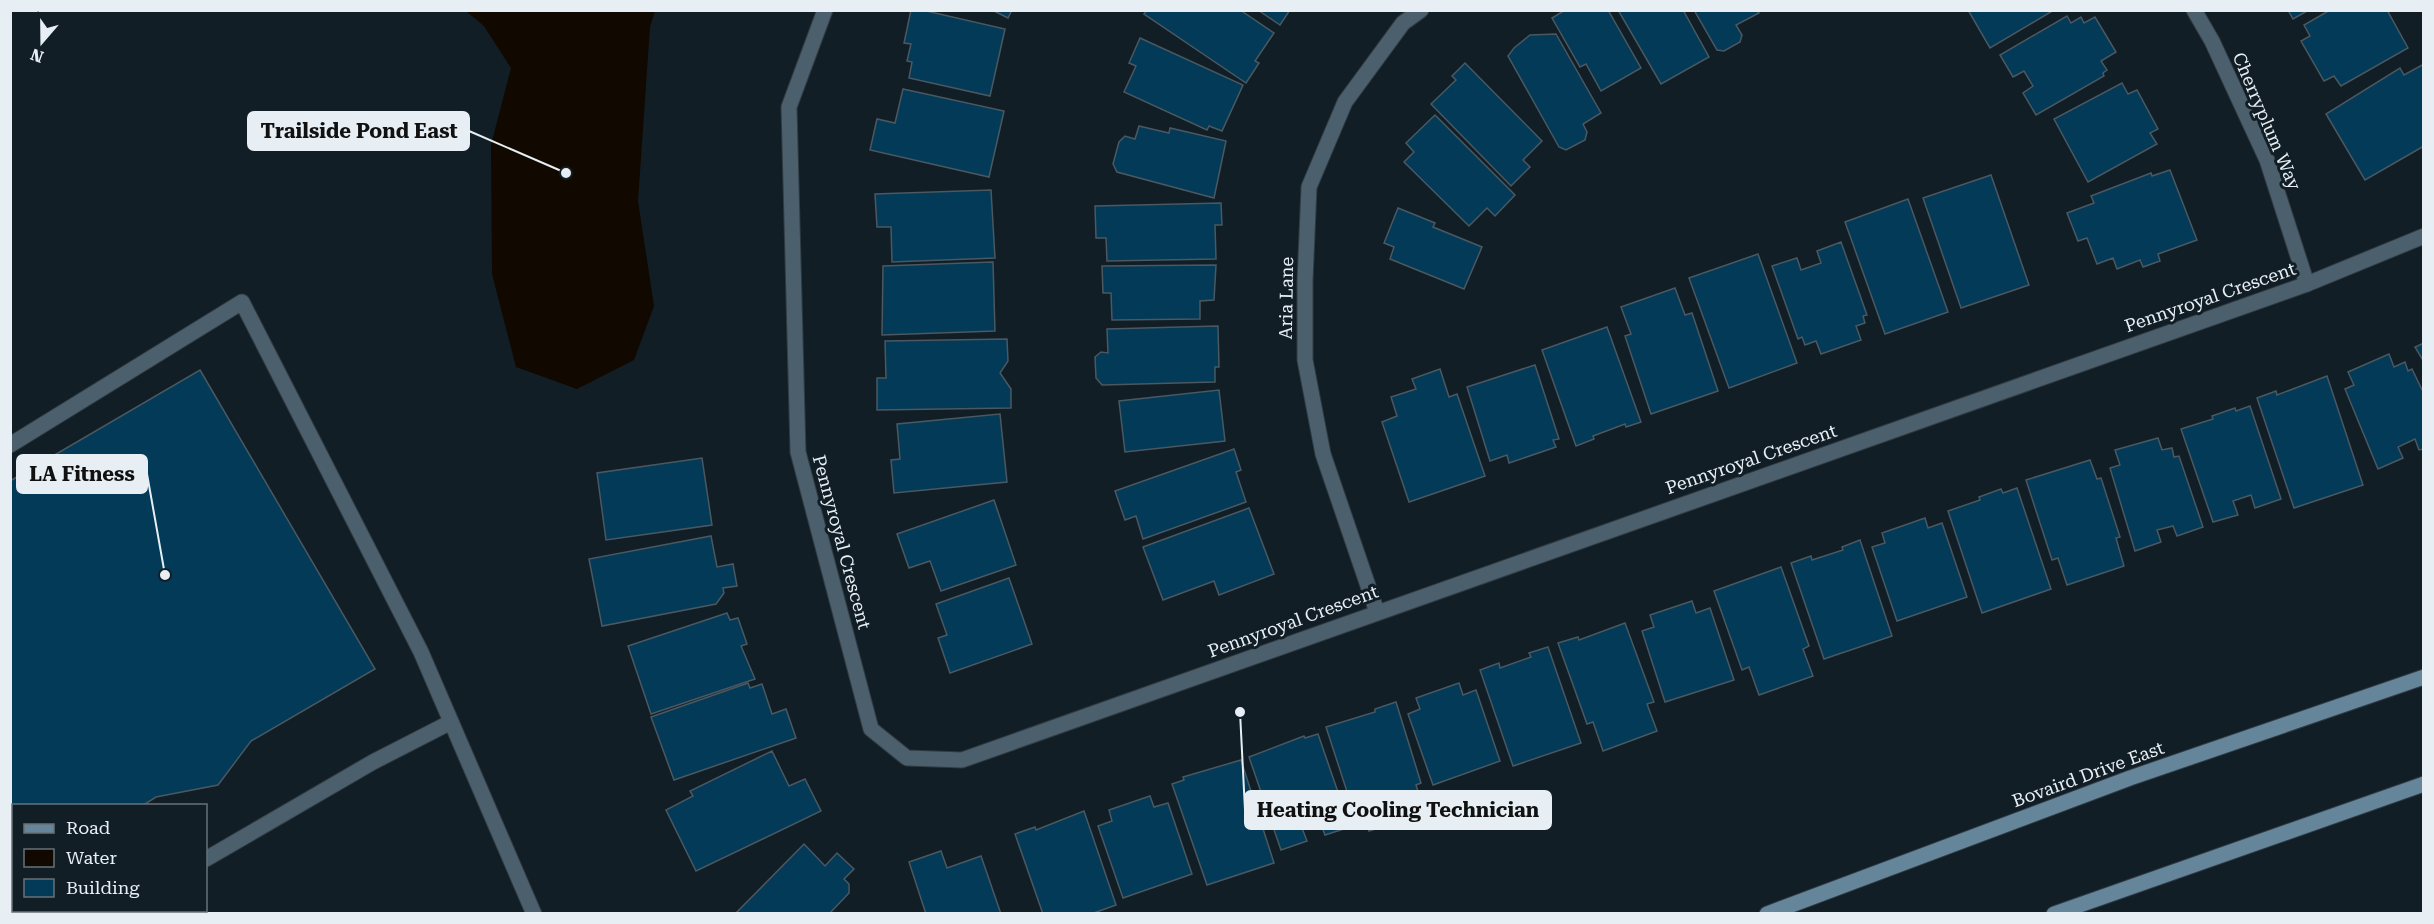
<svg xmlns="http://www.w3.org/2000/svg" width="2434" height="924" font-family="'Roboto Serif',serif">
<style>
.water{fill:#110800}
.building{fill:#033a57;stroke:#4a5861;stroke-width:1.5}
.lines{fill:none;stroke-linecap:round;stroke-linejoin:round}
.service-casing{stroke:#303b43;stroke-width:17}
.minor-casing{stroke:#303b43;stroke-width:17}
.secondary-casing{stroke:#303b43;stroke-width:17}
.service{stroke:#4b5f6d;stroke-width:15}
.minor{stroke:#4b5f6d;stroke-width:15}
.secondary{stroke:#65859b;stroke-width:15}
.labels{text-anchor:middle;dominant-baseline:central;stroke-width:6;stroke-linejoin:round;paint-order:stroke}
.street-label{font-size:18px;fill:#e7eff5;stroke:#121e26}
.leader{fill:none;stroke:#e7eff5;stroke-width:2}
.callout-dot{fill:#e7eff5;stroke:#121e26;stroke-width:2}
.callout{fill:#e7eff5;stroke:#e7eff5;stroke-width:2}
.callout-label{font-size:20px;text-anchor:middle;font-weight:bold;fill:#111}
</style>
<rect width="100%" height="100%" fill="#121e26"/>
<path class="water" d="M 466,11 L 655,11 L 650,27 L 638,201 L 654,306 L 634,360 L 577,389 L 516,367 L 492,274 L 491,145 L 511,68 L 484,26 Z"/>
<g class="building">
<path d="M 911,10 L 922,10 L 1005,29 L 990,96 L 909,78 L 912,62 L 907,61 L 911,44 L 904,43 Z"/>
<path d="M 992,10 L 1012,10 L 1008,18 Z"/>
<path d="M 1147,10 L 1240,10 L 1274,33 L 1255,61 L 1259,63 L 1246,83 L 1144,14 Z"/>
<path d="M 1258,10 L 1290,10 L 1280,25 Z"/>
<path d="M 1565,10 L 1608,10 L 1641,68 L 1601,91 L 1586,64 L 1580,67 L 1552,18 Z"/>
<path d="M 1618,10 L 1683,10 L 1709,57 L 1661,84 Z"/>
<path d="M 1694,10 L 1757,10 L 1759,13 L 1736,25 L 1742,35 L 1740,42 L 1724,51 L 1717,50 Z"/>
<path d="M 1968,10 L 2054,10 L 1990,48 Z"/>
<path d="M 2288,10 L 2309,10 L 2293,19 Z"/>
<path d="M 2330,10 L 2387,10 L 2408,48 L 2341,86 L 2334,76 L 2324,81 L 2301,41 L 2310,36 L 2304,25 Z"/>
<path d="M 2067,16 L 2071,23 L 2081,17 L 2084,23 L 2095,17 L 2116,52 L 2101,61 L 2107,70 L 2103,73 L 2104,76 L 2036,115 L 2023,93 L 2033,86 L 2024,71 L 2013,77 L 2000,55 Z"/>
<path d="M 1556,34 L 1601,113 L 1583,124 L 1587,132 L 1585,140 L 1566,150 L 1559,147 L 1508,56 L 1514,48 L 1530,35 Z"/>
<path d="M 1140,38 L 1243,85 L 1222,131 L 1209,126 L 1207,130 L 1124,92 L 1136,66 L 1129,63 Z"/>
<path d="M 1465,63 L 1542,141 L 1523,160 L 1530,167 L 1511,186 L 1431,104 L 1456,80 L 1452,76 Z"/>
<path d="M 2424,64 L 2424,146 L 2365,180 L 2326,114 L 2400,68 L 2404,75 Z"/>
<path d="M 2122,83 L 2128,94 L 2137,90 L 2158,129 L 2150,133 L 2157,144 L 2088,182 L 2054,119 Z"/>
<path d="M 903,89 L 1004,111 L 989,177 L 870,150 L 877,119 L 895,123 Z"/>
<path d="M 1435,115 L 1515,195 L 1495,216 L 1487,208 L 1469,226 L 1404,162 L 1414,152 L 1406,143 Z"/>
<path d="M 1139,126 L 1169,133 L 1170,128 L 1226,141 L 1214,198 L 1117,172 L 1113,164 L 1119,142 L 1125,136 L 1135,139 Z"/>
<path d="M 2170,170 L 2197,240 L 2158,254 L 2160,261 L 2143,267 L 2140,260 L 2117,269 L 2113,258 L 2097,264 L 2087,238 L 2078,241 L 2067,213 L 2094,203 L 2091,196 L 2151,173 L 2152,176 Z"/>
<path d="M 1991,175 L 2029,285 L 1961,308 L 1923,198 Z"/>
<path d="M 991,190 L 995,258 L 892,262 L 891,227 L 877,227 L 875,194 Z"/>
<path d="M 1908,199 L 1948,312 L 1885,334 L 1845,222 Z"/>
<path d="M 1221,203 L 1222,225 L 1215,225 L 1216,259 L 1107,261 L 1106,238 L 1096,238 L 1095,206 Z"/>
<path d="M 1398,208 L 1435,223 L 1433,227 L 1482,247 L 1464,289 L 1390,259 L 1394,247 L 1384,243 Z"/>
<path d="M 1841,242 L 1867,315 L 1863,316 L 1865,323 L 1856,326 L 1861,340 L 1821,354 L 1816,341 L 1805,345 L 1802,337 L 1798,339 L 1772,266 L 1797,258 L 1801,270 L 1821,263 L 1817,251 Z"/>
<path d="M 1758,254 L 1797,363 L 1729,388 L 1689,278 Z"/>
<path d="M 993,262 L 995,331 L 882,335 L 883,266 Z"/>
<path d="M 1216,265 L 1214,300 L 1200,301 L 1200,319 L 1112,320 L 1111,293 L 1103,293 L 1102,266 Z"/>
<path d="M 1675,288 L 1685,315 L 1692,313 L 1718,391 L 1651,414 L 1625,336 L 1631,334 L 1621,307 Z"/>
<path d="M 1218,326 L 1219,367 L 1215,367 L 1215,382 L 1102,385 L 1096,378 L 1095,357 L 1101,352 L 1108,353 L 1107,329 Z"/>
<path d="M 1607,327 L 1641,422 L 1626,427 L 1625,424 L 1593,436 L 1594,439 L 1576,446 L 1542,350 Z"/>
<path d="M 1007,339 L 1008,361 L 1000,373 L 1011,389 L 1011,408 L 877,410 L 877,378 L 886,378 L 885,341 Z"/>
<path d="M 2424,343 L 2424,362 L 2415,347 Z"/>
<path d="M 2389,354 L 2394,367 L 2405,362 L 2408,371 L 2412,369 L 2424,394 L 2424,449 L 2419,450 L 2415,439 L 2398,447 L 2403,458 L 2378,469 L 2345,389 L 2354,385 L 2348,372 Z"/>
<path d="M 1535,365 L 1559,439 L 1553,440 L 1556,447 L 1509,463 L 1507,455 L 1490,461 L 1467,387 Z"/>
<path d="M 1440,369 L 1449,397 L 1457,394 L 1485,476 L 1409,502 L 1382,422 L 1397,416 L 1391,397 L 1416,389 L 1412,379 Z"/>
<path d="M 200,370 L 375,669 L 251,741 L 218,785 L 156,797 L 142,806 L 14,806 L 14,834 L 10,829 L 10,481 Z"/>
<path d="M 2327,376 L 2363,485 L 2294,508 L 2257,398 L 2276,391 L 2277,395 Z"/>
<path d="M 1219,390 L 1225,441 L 1125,452 L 1119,401 Z"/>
<path d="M 2250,406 L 2281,499 L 2255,508 L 2251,495 L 2233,501 L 2238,515 L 2213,522 L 2181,429 L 2213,419 L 2212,416 L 2235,408 L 2236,411 Z"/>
<path d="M 1000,414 L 1007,482 L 894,493 L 891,460 L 900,459 L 897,424 Z"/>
<path d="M 2158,438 L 2162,450 L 2172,448 L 2174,457 L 2179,456 L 2203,527 L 2177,536 L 2173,526 L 2157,530 L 2161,542 L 2135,551 L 2110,468 L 2120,465 L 2115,450 Z"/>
<path d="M 1234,449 L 1241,470 L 1236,472 L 1246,502 L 1143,539 L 1136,516 L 1125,520 L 1115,491 Z"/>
<path d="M 702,458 L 712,525 L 606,540 L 597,473 Z"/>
<path d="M 2090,460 L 2097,479 L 2101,478 L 2120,537 L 2116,538 L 2124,566 L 2067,585 L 2058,558 L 2052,560 L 2026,480 Z"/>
<path d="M 2017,488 L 2051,589 L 1982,613 L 1948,511 L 1980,500 L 1979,497 L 2001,489 L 2003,493 Z"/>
<path d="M 994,500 L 1016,565 L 941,591 L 930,561 L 909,568 L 897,534 Z"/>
<path d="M 1249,508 L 1274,574 L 1219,595 L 1214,581 L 1163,600 L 1143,547 Z"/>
<path d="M 1925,518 L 1928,528 L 1942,523 L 1967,597 L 1897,621 L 1872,547 L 1885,543 L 1882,533 Z"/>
<path d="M 711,536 L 717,567 L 733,564 L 737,586 L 723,588 L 724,593 L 716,604 L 602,626 L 589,559 Z"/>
<path d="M 1860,540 L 1892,636 L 1824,659 L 1791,563 L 1811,556 L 1812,560 L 1843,550 L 1842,547 Z"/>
<path d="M 1781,567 L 1809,646 L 1803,649 L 1813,676 L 1759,695 L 1749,667 L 1742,670 L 1714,591 Z"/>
<path d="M 1009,578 L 1032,644 L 950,673 L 938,638 L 947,635 L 936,604 Z"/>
<path d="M 1692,601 L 1696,613 L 1710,608 L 1734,680 L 1665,702 L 1642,631 L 1654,627 L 1650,615 Z"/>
<path d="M 727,613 L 730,620 L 738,618 L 747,644 L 741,646 L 755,679 L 651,714 L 628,646 Z"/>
<path d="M 1625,623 L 1654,702 L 1647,704 L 1657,731 L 1603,751 L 1593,722 L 1587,724 L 1558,643 L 1578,637 L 1579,640 Z"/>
<path d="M 1548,647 L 1581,743 L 1513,766 L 1480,670 L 1499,663 L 1500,668 L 1531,657 L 1529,653 Z"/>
<path d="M 748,683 L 750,688 L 762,684 L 772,714 L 786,709 L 796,738 L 674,780 L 651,717 Z"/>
<path d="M 1459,683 L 1463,695 L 1476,690 L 1500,761 L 1433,785 L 1408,714 L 1420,709 L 1416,698 Z"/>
<path d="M 1396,702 L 1421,783 L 1416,785 L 1425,813 L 1369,831 L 1360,804 L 1352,807 L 1326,727 L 1375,712 L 1375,709 Z"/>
<path d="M 1318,734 L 1350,827 L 1325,835 L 1320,822 L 1302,828 L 1307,841 L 1281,850 L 1249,757 L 1304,736 L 1305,738 Z"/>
<path d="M 772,751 L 789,786 L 805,779 L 821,811 L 696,871 L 666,810 L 693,796 L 690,791 Z"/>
<path d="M 1241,760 L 1274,863 L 1207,885 L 1172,784 L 1184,780 L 1183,777 Z"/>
<path d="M 1150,796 L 1154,807 L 1168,803 L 1192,874 L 1123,898 L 1098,826 L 1112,821 L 1109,810 Z"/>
<path d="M 1084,811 L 1116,905 L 1091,914 L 1043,914 L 1015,834 L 1035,827 L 1036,830 Z"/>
<path d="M 804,844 L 825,866 L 837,853 L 854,869 L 844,879 L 849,884 L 849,893 L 829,914 L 735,914 Z"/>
<path d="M 941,851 L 947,868 L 981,856 L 1001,914 L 926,914 L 909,862 Z"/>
</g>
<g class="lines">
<g class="service-casing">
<g id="service">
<path d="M 10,445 L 242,302 L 421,652 L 534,914"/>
<path d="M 206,859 L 373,762 L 451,722"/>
<path d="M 113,914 L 118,910"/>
</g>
</g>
<g class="minor-casing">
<g id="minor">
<path d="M 825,10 L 789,107 L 798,452 L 871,729 L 907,758 L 962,760 L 2307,284 L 2424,236"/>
<path d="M 2194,10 L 2212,41 L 2267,160 L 2307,284"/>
<path d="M 1377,612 L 1323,454 L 1305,360 L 1305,281 L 1309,187 L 1345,102 L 1403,23 L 1421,10"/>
</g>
</g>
<g class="secondary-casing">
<g id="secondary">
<path d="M 1767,914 L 2130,778 L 2424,677"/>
<path d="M 2054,914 L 2424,784"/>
</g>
</g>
<use href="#service" class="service"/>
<use href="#minor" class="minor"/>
<use href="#secondary" class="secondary"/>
</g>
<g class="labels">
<g class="street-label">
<text transform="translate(2267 121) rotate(67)">Cherryplum Way</text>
<text transform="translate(2210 297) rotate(-19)">Pennyroyal Crescent</text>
<text transform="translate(1286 298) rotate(-89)">Aria Lane</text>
<text transform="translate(1751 459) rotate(-19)">Pennyroyal Crescent</text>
<text transform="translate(842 542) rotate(75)">Pennyroyal Crescent</text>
<text transform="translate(1293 621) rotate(-20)">Pennyroyal Crescent</text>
<text transform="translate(2088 774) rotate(-20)">Bovaird Drive East</text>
</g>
</g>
<path class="leader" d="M566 173L469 131M165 575L147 474M1240 712L1245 810"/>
<g class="callout-dot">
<circle cx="566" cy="173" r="6"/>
<circle cx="165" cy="575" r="6"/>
<circle cx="1240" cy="712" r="6"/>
</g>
<g class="callout">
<rect x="248" y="112" width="221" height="38" rx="6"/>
<rect x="17" y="455" width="130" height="38" rx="6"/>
<rect x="1245" y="791" width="306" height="38" rx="6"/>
</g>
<g class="callout-label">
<text x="359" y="138">Trailside Pond East</text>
<text x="82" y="481">LA Fitness</text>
<text x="1398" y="817">Heating Cooling Technician</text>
</g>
<rect width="2434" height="924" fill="none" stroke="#e7eff5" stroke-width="24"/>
<rect x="12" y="804" width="195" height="108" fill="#121e26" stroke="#677279" stroke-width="1.5"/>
<rect x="24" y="824" width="30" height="9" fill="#65859b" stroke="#677279" stroke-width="1.5"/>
<text x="66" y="834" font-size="18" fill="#e7eff5">Road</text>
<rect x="24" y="849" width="30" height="18" fill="#110800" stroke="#677279" stroke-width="1.5"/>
<text x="66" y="864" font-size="18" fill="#e7eff5">Water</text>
<rect x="24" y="879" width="30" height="18" fill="#033a57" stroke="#677279" stroke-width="1.5"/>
<text x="66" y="894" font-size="18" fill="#e7eff5">Building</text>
<g transform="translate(42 42) rotate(200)" stroke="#121e26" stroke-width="4.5" paint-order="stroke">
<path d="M0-4.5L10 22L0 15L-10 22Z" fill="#e7eff5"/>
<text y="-9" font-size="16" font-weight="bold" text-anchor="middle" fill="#e7eff5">N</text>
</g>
</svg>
